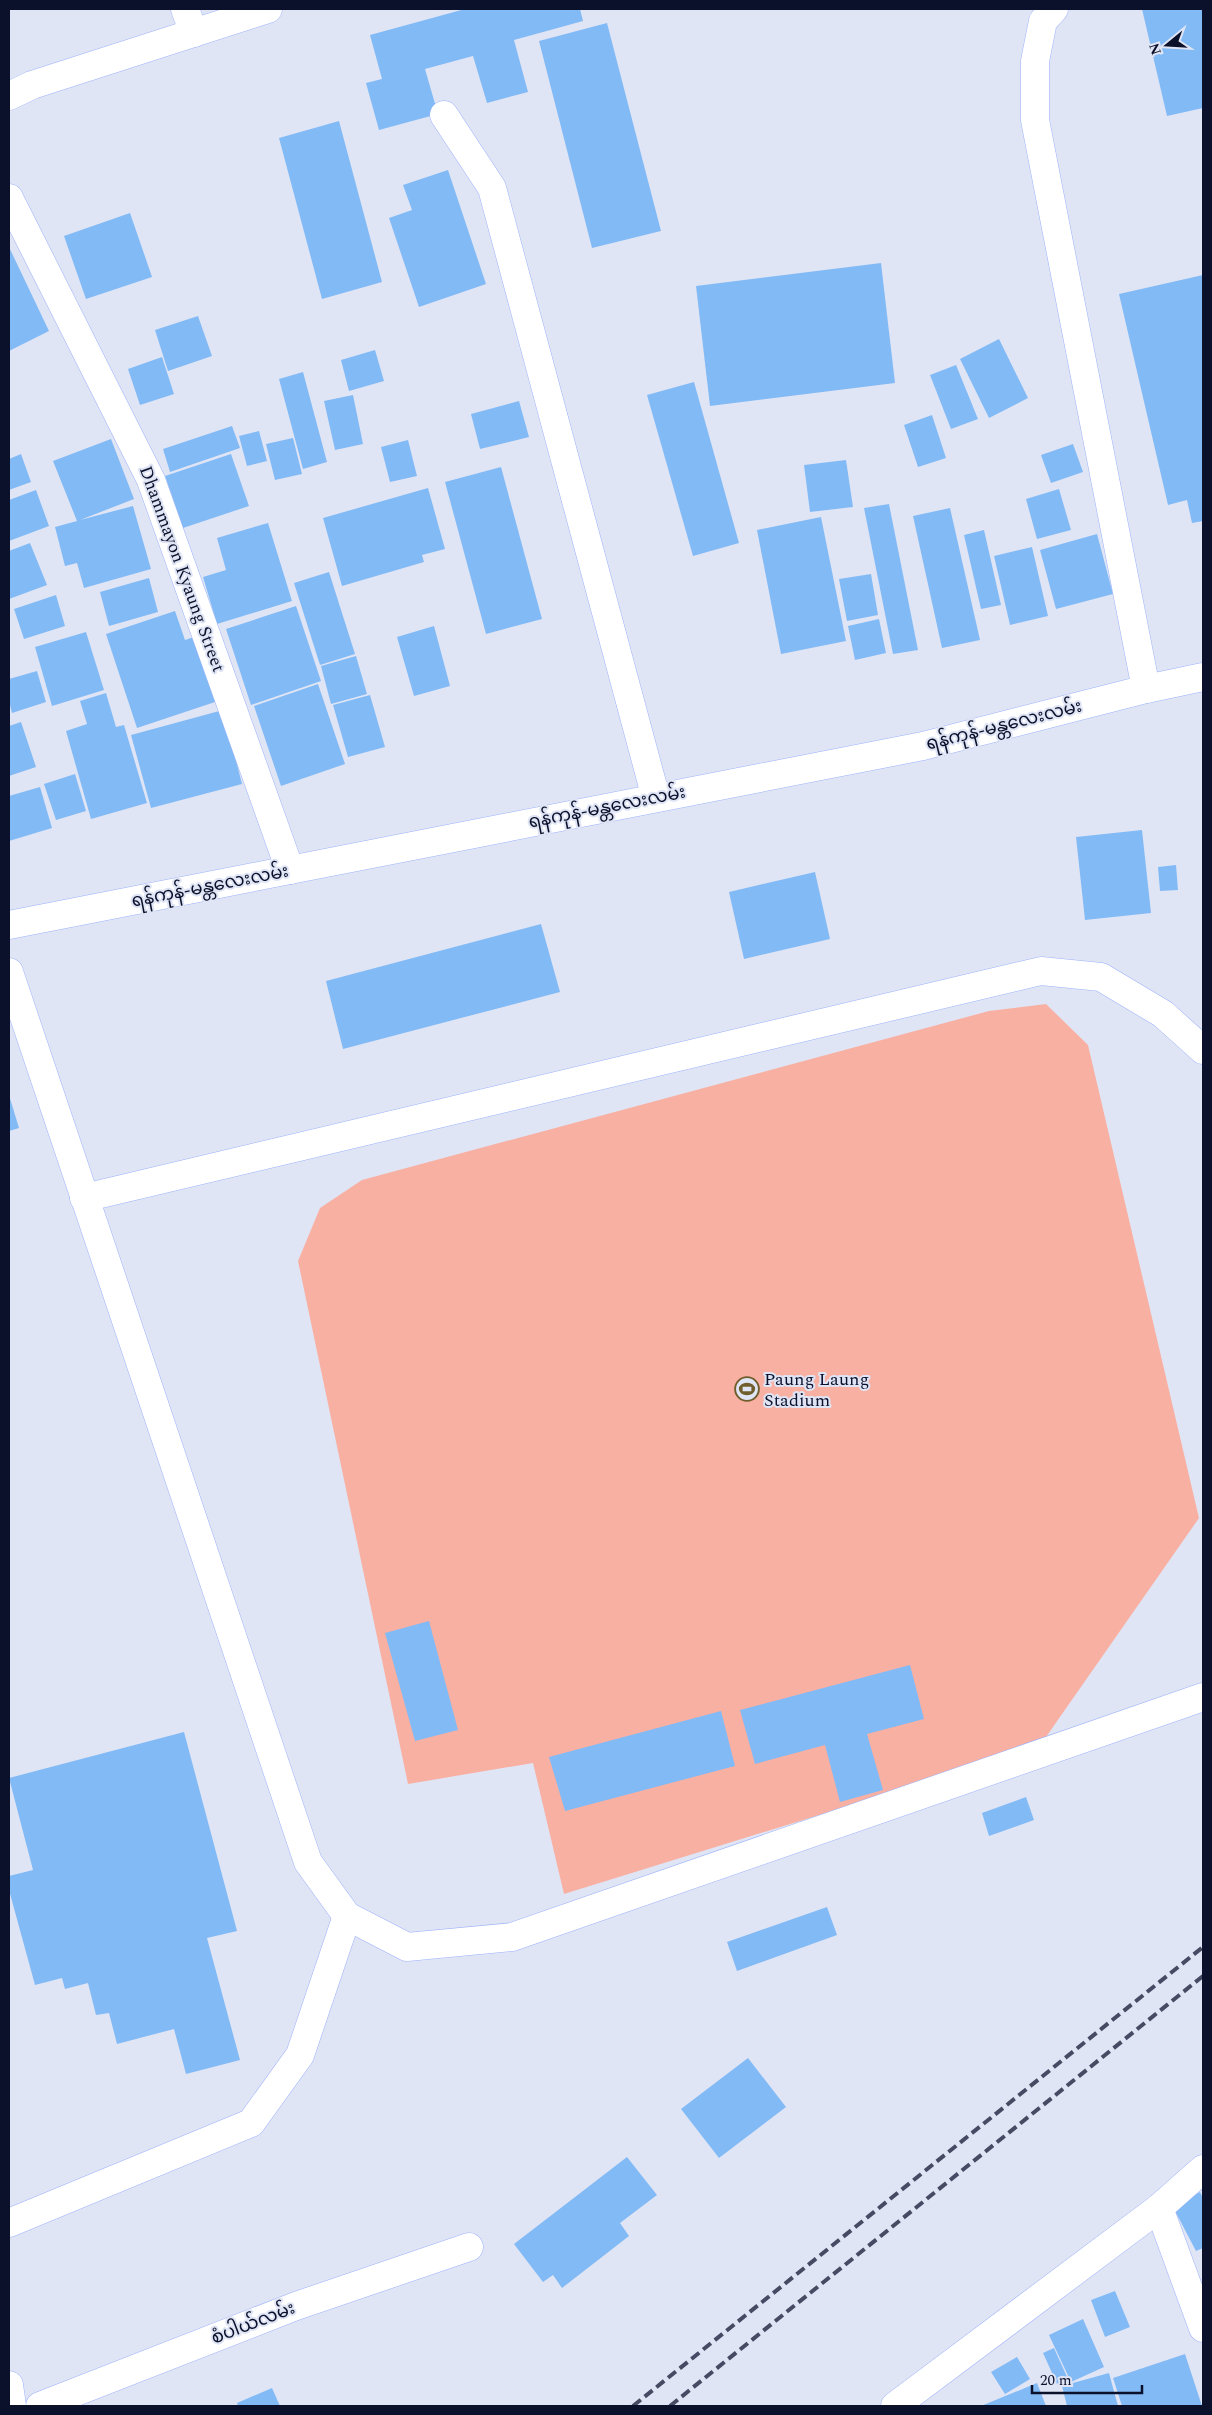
<svg xmlns="http://www.w3.org/2000/svg" width="1212" height="2415" font-family="Spectral,'Noto Sans Myanmar',serif">
<style>
.green{fill:#f8b0a3}
.building{fill:#82baf6}
.lines{fill:none;stroke-linecap:round;stroke-linejoin:round}
.minor-casing{stroke:#9cb2fb;stroke-width:29}
.major-casing{stroke:#9cb2fb;stroke-width:29}
.minor{stroke:#fff;stroke-width:28}
.major{stroke:#fff;stroke-width:28}
.rail{stroke:#464b63;stroke-width:4;stroke-dasharray:10 5;stroke-linecap:butt}
.labels{text-anchor:middle;dominant-baseline:central;stroke-width:4;stroke-linejoin:round;paint-order:stroke}
.street-label{font-size:18px;fill:#0b112b;stroke:#e0e5f5}
.poi-label{font-size:18px;fill:#0b112b;stroke:#e0e5f5;text-anchor:start}
</style>
<rect width="100%" height="100%" fill="#e0e5f5"/>
<path class="green" d="M 1046,1004 L 1088,1045 L 1199,1518 L 1039,1747 L 564,1894 L 533,1763 L 408,1784 L 298,1261 L 320,1208 L 362,1180 L 989,1011 Z"/>
<g class="building">
<path d="M 465,9 L 580,9 L 583,21 L 514,40 L 528,92 L 487,103 L 473,56 L 425,69 L 438,114 L 379,130 L 366,83 L 382,79 L 370,35 Z"/>
<path d="M 1142,9 L 1203,9 L 1203,108 L 1167,116 Z"/>
<path d="M 607,23 L 661,231 L 592,248 L 539,41 Z"/>
<path d="M 339,121 L 382,282 L 322,299 L 279,138 Z"/>
<path d="M 448,170 L 486,284 L 419,307 L 389,218 L 412,210 L 403,185 Z"/>
<path d="M 130,213 L 152,277 L 86,299 L 64,236 Z"/>
<path d="M 9,247 L 49,331 L 9,351 Z"/>
<path d="M 881,263 L 895,383 L 710,406 L 696,286 Z"/>
<path d="M 1203,275 L 1203,521 L 1192,523 L 1187,500 L 1168,505 L 1119,294 Z"/>
<path d="M 198,316 L 212,356 L 168,371 L 155,330 Z"/>
<path d="M 999,339 L 1028,398 L 989,418 L 960,359 Z"/>
<path d="M 375,350 L 384,381 L 349,391 L 341,360 Z"/>
<path d="M 162,357 L 174,394 L 140,405 L 128,369 Z"/>
<path d="M 956,365 L 978,419 L 951,429 L 930,375 Z"/>
<path d="M 303,372 L 327,462 L 303,469 L 279,379 Z"/>
<path d="M 694,382 L 739,543 L 693,556 L 647,395 Z"/>
<path d="M 353,395 L 363,444 L 335,450 L 324,401 Z"/>
<path d="M 519,401 L 529,437 L 480,449 L 471,414 Z"/>
<path d="M 932,415 L 946,458 L 918,467 L 904,425 Z"/>
<path d="M 232,426 L 240,448 L 170,472 L 163,449 Z"/>
<path d="M 259,431 L 267,461 L 247,466 L 239,436 Z"/>
<path d="M 293,438 L 302,474 L 275,480 L 266,444 Z"/>
<path d="M 111,439 L 134,499 L 80,520 L 133,506 L 151,569 L 84,588 L 77,563 L 65,566 L 55,527 L 77,521 L 53,461 Z"/>
<path d="M 408,440 L 417,476 L 390,482 L 381,447 Z"/>
<path d="M 1073,444 L 1083,472 L 1051,483 L 1041,455 Z"/>
<path d="M 21,454 L 31,482 L 9,490 L 9,459 Z"/>
<path d="M 231,454 L 249,506 L 183,528 L 165,476 Z"/>
<path d="M 846,460 L 853,507 L 810,512 L 804,465 Z"/>
<path d="M 501,467 L 542,619 L 486,634 L 445,482 Z"/>
<path d="M 428,488 L 445,549 L 422,555 L 424,562 L 342,586 L 323,518 Z"/>
<path d="M 1059,489 L 1071,530 L 1037,539 L 1026,499 Z"/>
<path d="M 36,490 L 49,526 L 9,541 L 9,500 Z"/>
<path d="M 889,504 L 918,650 L 893,654 L 864,508 Z"/>
<path d="M 950,508 L 980,640 L 942,648 L 913,516 Z"/>
<path d="M 821,517 L 846,641 L 781,654 L 757,530 Z"/>
<path d="M 268,523 L 292,601 L 217,624 L 203,577 L 226,570 L 217,538 Z"/>
<path d="M 984,530 L 1001,605 L 981,609 L 964,535 Z"/>
<path d="M 1097,534 L 1113,594 L 1056,609 L 1040,550 Z"/>
<path d="M 30,543 L 47,585 L 9,599 L 9,551 Z"/>
<path d="M 1032,547 L 1048,616 L 1010,625 L 994,556 Z"/>
<path d="M 329,572 L 355,654 L 320,665 L 294,583 Z"/>
<path d="M 871,574 L 878,615 L 847,621 L 839,579 Z"/>
<path d="M 149,578 L 158,612 L 109,626 L 100,592 Z"/>
<path d="M 56,595 L 65,626 L 24,639 L 14,609 Z"/>
<path d="M 296,606 L 321,681 L 251,705 L 226,629 Z"/>
<path d="M 175,611 L 185,640 L 197,636 L 218,701 L 137,728 L 106,634 Z"/>
<path d="M 879,619 L 886,653 L 855,660 L 848,626 Z"/>
<path d="M 434,626 L 450,686 L 414,696 L 397,637 Z"/>
<path d="M 86,632 L 104,690 L 52,706 L 35,647 Z"/>
<path d="M 356,656 L 367,694 L 331,704 L 321,666 Z"/>
<path d="M 37,671 L 46,702 L 12,713 L 9,701 L 9,679 Z"/>
<path d="M 318,684 L 345,764 L 281,786 L 254,706 Z"/>
<path d="M 106,693 L 116,727 L 124,725 L 147,803 L 91,819 L 66,731 L 87,724 L 80,701 Z"/>
<path d="M 370,695 L 385,747 L 348,757 L 333,705 Z"/>
<path d="M 223,710 L 242,784 L 151,808 L 131,735 Z"/>
<path d="M 21,722 L 36,767 L 9,776 L 9,726 Z"/>
<path d="M 75,774 L 86,811 L 56,820 L 44,784 Z"/>
<path d="M 40,787 L 52,828 L 9,841 L 9,796 Z"/>
<path d="M 1142,830 L 1151,913 L 1085,920 L 1076,837 Z"/>
<path d="M 1176,865 L 1178,890 L 1160,891 L 1158,867 Z"/>
<path d="M 815,872 L 830,939 L 744,959 L 729,892 Z"/>
<path d="M 541,924 L 560,992 L 343,1049 L 326,981 Z"/>
<path d="M 9,1095 L 19,1128 L 9,1131 Z"/>
<path d="M 429,1621 L 458,1730 L 415,1741 L 385,1633 Z"/>
<path d="M 910,1665 L 924,1719 L 867,1734 L 883,1790 L 840,1802 L 825,1745 L 755,1764 L 740,1710 Z"/>
<path d="M 721,1711 L 735,1766 L 565,1811 L 549,1757 Z"/>
<path d="M 184,1732 L 237,1931 L 207,1938 L 240,2060 L 186,2074 L 174,2029 L 117,2044 L 109,2013 L 96,2015 L 88,1983 L 65,1989 L 62,1978 L 35,1985 L 9,1890 L 9,1876 L 33,1870 L 9,1778 Z"/>
<path d="M 1026,1797 L 1034,1820 L 989,1836 L 982,1813 Z"/>
<path d="M 827,1907 L 837,1935 L 737,1971 L 727,1942 Z"/>
<path d="M 748,2058 L 786,2107 L 719,2158 L 681,2109 Z"/>
<path d="M 627,2157 L 657,2195 L 620,2223 L 629,2236 L 562,2288 L 553,2275 L 543,2282 L 514,2244 Z"/>
<path d="M 1200,2192 L 1203,2198 L 1203,2248 L 1196,2251 L 1173,2207 Z"/>
<path d="M 1115,2291 L 1130,2327 L 1105,2337 L 1091,2300 Z"/>
<path d="M 1083,2319 L 1104,2367 L 1071,2382 L 1049,2335 Z"/>
<path d="M 1054,2348 L 1068,2379 L 1057,2384 L 1043,2353 Z"/>
<path d="M 1185,2354 L 1202,2406 L 1122,2406 L 1113,2378 Z"/>
<path d="M 1017,2357 L 1030,2379 L 1005,2394 L 991,2372 Z"/>
<path d="M 1109,2373 L 1118,2406 L 1067,2406 L 1062,2386 Z"/>
<path d="M 1037,2383 L 1046,2406 L 981,2406 Z"/>
<path d="M 272,2388 L 280,2406 L 238,2406 L 237,2403 Z"/>
</g>
<g class="lines">
<g class="minor-casing">
<g id="minor">
<path d="M 185,9 L 194,33"/>
<path d="M 1054,9 L 1043,21 L 1035,61 L 1035,120 L 1146,689"/>
<path d="M 9,96 L 32,85 L 268,9"/>
<path d="M 444,115 L 492,188 L 656,798"/>
<path d="M 9,198 L 151,480 L 290,870"/>
<path d="M 9,972 L 308,1862 L 347,1916 L 407,1947 L 512,1937 L 1203,1697"/>
<path d="M 84,1198 L 1041,971 L 1101,977 L 1163,1014 L 1203,1050"/>
<path d="M 1159,2208 L 1203,2328"/>
<path d="M 9,2223 L 251,2123 L 300,2055 L 347,1916"/>
<path d="M 9,2385 L 12,2406"/>
<path d="M 40,2406 L 296,2306 L 469,2247"/>
<path d="M 895,2406 L 1159,2208 L 1203,2169"/>
</g>
</g>
<g class="major-casing">
<path id="major" d="M 9,925 L 923,746 L 1146,689 L 1203,677"/>
</g>
<use href="#minor" class="minor"/>
<use href="#major" class="major"/>
<g class="rail">
<path d="M 633,2406 L 1203,1947"/>
<path d="M 670,2406 L 1203,1976"/>
</g>
</g>
<defs>
<g id="stadium-ring" transform="scale(1.25)"><circle r="9.5" fill="#e0e5f5" stroke="#6f5e2c" stroke-width="1.5"/><path d="M0-5a6.5 5 0 1 0 0 10a6.5 5 0 1 0 0-10ZM-3.5-1.8h7v3.6h-7Z" fill="#6f5e2c"/></g>
</defs>
<g fill-rule="evenodd">
<use href="#stadium-ring" x="747" y="1389"/>
</g>
<g class="labels">
<g class="street-label">
<text transform="translate(182 569) rotate(70)">Dhammayon Kyaung Street</text>
<text transform="translate(1004 725) rotate(-14)">ရန်ကုန်-မန္တလေးလမ်း</text>
<text transform="translate(607 807) rotate(-11)">ရန်ကုန်-မန္တလေးလမ်း</text>
<text transform="translate(210 886) rotate(-11)">ရန်ကုန်-မန္တလေးလမ်း</text>
<text transform="translate(253 2323) rotate(-21)">စံပါယ်လမ်း</text>
</g>
<g class="poi-label">
<text x="764" y="1379">Paung Laung<tspan x="764" dy="21">Stadium</tspan></text>
</g>
</g>
<rect width="1212" height="2415" fill="none" stroke="#0b112b" stroke-width="20"/>
<g transform="translate(1167 45) rotate(252)" stroke="#e0e5f5" stroke-width="4" paint-order="stroke">
<path d="M0-4L9 19L0 12L-9 19Z" fill="#0b112b"/>
<text y="-8" font-size="14" font-weight="bold" text-anchor="middle" fill="#0b112b">N</text>
</g>
<path d="M1032 2385v8h110v-8" fill="none" stroke="#0b112b" stroke-width="2.5"/>
<text x="1040" y="2385" font-size="15" fill="#0b112b" stroke="#e0e5f5" stroke-width="4" paint-order="stroke">20 m</text>
</svg>
